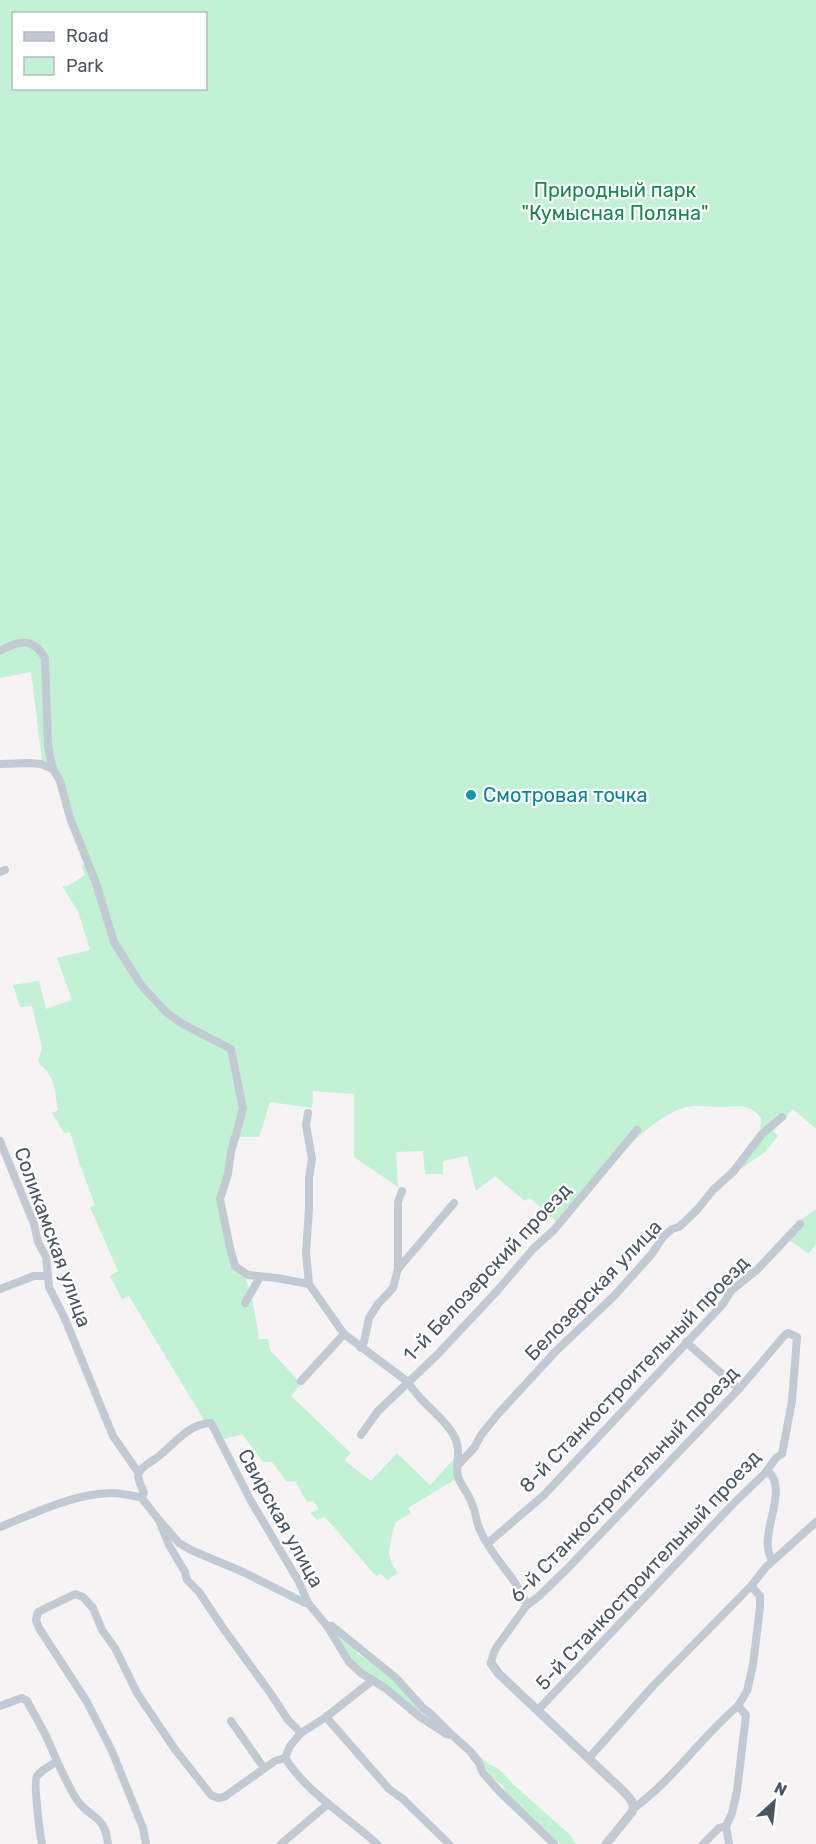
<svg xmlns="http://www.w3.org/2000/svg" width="816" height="1844" font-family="Rubik,sans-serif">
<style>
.green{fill:#c3f1d5;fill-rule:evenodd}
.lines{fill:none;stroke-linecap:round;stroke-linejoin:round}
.minor{stroke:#c1cad2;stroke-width:8}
.tertiary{stroke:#c1cad2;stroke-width:9}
.culture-dot{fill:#0f9aa8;stroke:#fff;stroke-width:2}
.labels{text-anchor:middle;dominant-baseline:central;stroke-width:4.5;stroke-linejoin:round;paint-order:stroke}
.park-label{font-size:20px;fill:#17864f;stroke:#fff}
.culture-label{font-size:20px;fill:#0d838f;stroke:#fff;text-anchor:start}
.street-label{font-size:20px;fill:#4a5661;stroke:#fff}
</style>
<rect width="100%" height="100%" fill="#f5f3f3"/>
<g class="green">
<path d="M 0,0 L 816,0 L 816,1129 L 793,1109 L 773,1131 L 778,1136 L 765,1152 L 739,1170 L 760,1134 L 761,1118 C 748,1102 740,1107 720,1107 C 711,1107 701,1105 692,1106 C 647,1111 589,1192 561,1226 L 530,1198 L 525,1201 L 495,1176 L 476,1191 L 467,1156 L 443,1161 L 443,1174 L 425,1174 L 423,1151 L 396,1152 L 398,1187 L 354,1157 L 354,1094 L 313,1091 L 312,1108 L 270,1102 L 259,1137 L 240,1137 L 234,1151 L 223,1199 L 237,1266 C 251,1275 256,1322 259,1339 L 268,1339 L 270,1350 L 301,1384 L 291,1396 L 351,1453 L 344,1460 L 371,1481 L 397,1453 L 430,1485 L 455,1458 L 454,1480 L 408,1508 L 411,1513 L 396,1522 L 392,1533 L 389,1554 L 392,1564 L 398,1573 L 387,1580 L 381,1574 L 376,1576 L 325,1517 L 317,1520 L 310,1513 L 319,1509 L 313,1501 L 307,1502 L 295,1481 L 287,1482 L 272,1462 L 263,1462 L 242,1434 L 222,1440 L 214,1420 L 204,1420 L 129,1296 L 122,1299 L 110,1276 L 118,1271 L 90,1207 L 95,1205 L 80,1165 L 70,1132 L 64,1133 L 52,1113 L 58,1110 C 54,1087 56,1079 38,1062 L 42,1047 L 32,1006 L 20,1007 L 13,985 L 39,981 L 46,1009 L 72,1000 L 57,958 L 90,950 L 78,911 L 62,886 L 68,886 L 85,875 L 82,866 L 86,861 L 54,774 L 45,769 L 42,761 L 31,672 L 0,678 ZM 14,14 L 206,14 L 206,88 L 14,88 Z"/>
<path d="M 816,1209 L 816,1244 L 809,1253 C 801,1250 795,1242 787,1240 L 798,1222 Z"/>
<path d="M 332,1630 L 353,1647 L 358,1654 L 383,1669 L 445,1732 L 352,1662 Z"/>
<path d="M 458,1738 L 464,1740 L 487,1763 L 500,1770 L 513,1784 L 570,1835 L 576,1844 L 560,1844 L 508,1796 L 502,1785 L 491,1777 L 483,1763 Z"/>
</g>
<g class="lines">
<g class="minor">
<path d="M 0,651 C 19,640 33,637 45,658 L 48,746 L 53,769"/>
<path d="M 0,764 L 29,763 L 41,764 L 53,769 L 60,781 L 70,818 L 96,883 L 114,942 L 141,985 L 167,1013 L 183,1024 L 231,1049 L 243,1109 L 231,1152 L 228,1174 L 220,1199 L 230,1248 L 235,1266 L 248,1275 L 277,1278 L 309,1284"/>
<path d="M 0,872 L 5,870"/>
<path d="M 308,1113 L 306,1125 L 312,1159 L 309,1178 L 309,1208 L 306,1253 L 309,1284 L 344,1334 L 408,1382 C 419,1402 441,1414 453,1434 C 464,1452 453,1467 459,1479 C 462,1487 469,1494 472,1504 C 476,1512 476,1522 480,1530 C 491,1557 515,1575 527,1605"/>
<path d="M 0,1141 L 34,1224 L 38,1242 L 46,1257 L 49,1287 L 65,1319 L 113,1436 L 138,1472"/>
<path d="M 398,1269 L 454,1203"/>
<path d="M 0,1289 L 34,1276 L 47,1276"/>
<path d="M 245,1303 L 260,1277"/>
<path d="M 686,1342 L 739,1389"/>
<path d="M 361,1348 L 364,1342 L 369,1318 L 378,1304 L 393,1288 L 398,1269 L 398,1202 L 402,1191"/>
<path d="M 301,1381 L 344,1334"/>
<path d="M 361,1435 L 378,1411 L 437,1355 L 497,1291 L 533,1249 L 554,1230 L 637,1130"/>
<path d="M 458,1465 L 474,1448 L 481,1435 L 498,1414 L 557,1350 L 614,1296 L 651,1255 L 663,1237 L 672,1229 L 679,1227 L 697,1210 L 713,1190 L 733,1172 L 762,1134 L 782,1117"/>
<path d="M 765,1473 L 771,1474 C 787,1497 757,1536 772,1560"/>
<path d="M 141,1497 L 159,1520 L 169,1545 L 185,1572 L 187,1580 L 199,1592 L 223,1628 L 271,1694 L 288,1720 L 301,1733"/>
<path d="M 160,1521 L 179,1543 L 191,1550 L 243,1572 L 305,1603 L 308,1603"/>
<path d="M 0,1527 C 35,1513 70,1495 109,1493 C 120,1492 130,1496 141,1497 L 144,1493 C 142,1487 135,1477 140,1471 C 144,1465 153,1461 159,1456 C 174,1444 190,1423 211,1423 L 251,1501 L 299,1582 L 308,1603 L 327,1626 L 349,1662 L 361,1673 L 385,1688 L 420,1717 L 446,1734 L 452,1735 L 470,1751 L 479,1763 L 483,1773 L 498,1790 L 554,1844"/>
<path d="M 488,1543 L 544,1495 L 723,1304 L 731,1291 L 758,1269 L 800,1224"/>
<path d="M 327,1626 L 332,1626 L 395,1677 L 423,1708 L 431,1714 L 449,1732"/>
<path d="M 491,1663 L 494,1652 L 498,1645 L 527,1605 L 538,1597 L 567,1569 L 739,1389 L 784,1336 L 788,1333 L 797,1337 L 792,1401 L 782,1454 L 776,1458 L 765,1473 L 732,1505 L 538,1710"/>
<path d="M 0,1706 L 22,1698 L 27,1701 C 34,1714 41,1726 47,1738 C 56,1759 65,1781 77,1800 C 90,1819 105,1814 108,1844"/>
<path d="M 326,1717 L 389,1789 L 403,1799 L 449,1844"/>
<path d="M 231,1721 L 264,1768"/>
<path d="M 285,1758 C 308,1794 347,1816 377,1844"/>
<path d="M 285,1758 L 290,1746 L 301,1733 L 326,1717 L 373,1680"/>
<path d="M 589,1758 L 653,1686 L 751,1586 L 766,1567 L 816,1522"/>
<path d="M 634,1808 C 673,1780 701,1737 738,1706"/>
<path d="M 42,1844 C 40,1835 33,1781 37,1776 C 41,1770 50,1766 56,1762"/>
<path d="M 146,1844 L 143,1828 L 112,1751 L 87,1702 L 39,1628 L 36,1620 L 38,1612 L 75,1594 L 83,1597 L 93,1608 L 102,1630 L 115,1648 L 137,1693 L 174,1748 L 211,1795 L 218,1798 L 224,1797 L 275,1761 L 285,1758"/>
<path d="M 281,1844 L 328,1804"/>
<path d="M 703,1844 L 719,1828 L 726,1826"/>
<path d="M 729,1844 L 726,1826 L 732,1813 L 737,1791 L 746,1715 L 738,1706 L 747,1691 L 753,1665 L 760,1607 L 760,1596 L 751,1586"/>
</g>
<path class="tertiary" d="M 491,1663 L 499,1674 L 622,1790 C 628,1796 636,1803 632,1812 L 606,1844"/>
</g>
<circle class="culture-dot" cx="471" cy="795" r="6"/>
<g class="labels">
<g class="park-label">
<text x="615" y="190">Природный парк<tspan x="615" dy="23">"Кумысная Поляна"</tspan></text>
</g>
<g class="culture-label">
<text x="483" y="795">Смотровая точка</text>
</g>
<g class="street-label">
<text transform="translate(53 1237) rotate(70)">Соликамская улица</text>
<text transform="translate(487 1272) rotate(-47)">1-й Белозерский проезд</text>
<text transform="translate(593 1290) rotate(-46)">Белозерская улица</text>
<text transform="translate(634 1374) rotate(-46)">8-й Станкостроительный проезд</text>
<text transform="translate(624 1484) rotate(-46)">6-й Станкостроительный проезд</text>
<text transform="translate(281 1518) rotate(61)">Свирская улица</text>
<text transform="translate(648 1570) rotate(-47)">5-й Станкостроительный проезд</text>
</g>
</g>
<rect x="12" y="12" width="195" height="78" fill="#ffffff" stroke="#b7bbc0" stroke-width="1.5"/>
<rect x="24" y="32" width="30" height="9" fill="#c1cad2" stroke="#b7bbc0" stroke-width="1.5"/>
<text x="66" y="42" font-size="18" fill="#4a5661">Road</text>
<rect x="24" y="57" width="30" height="18" fill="#c3f1d5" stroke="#b7bbc0" stroke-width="1.5"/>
<text x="66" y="72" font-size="18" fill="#4a5661">Park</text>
<g transform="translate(774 1802) rotate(27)" stroke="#ffffff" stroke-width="4.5" paint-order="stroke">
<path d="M0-4.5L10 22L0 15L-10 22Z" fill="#4a5661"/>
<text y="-9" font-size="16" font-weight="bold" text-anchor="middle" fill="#4a5661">N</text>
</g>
</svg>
